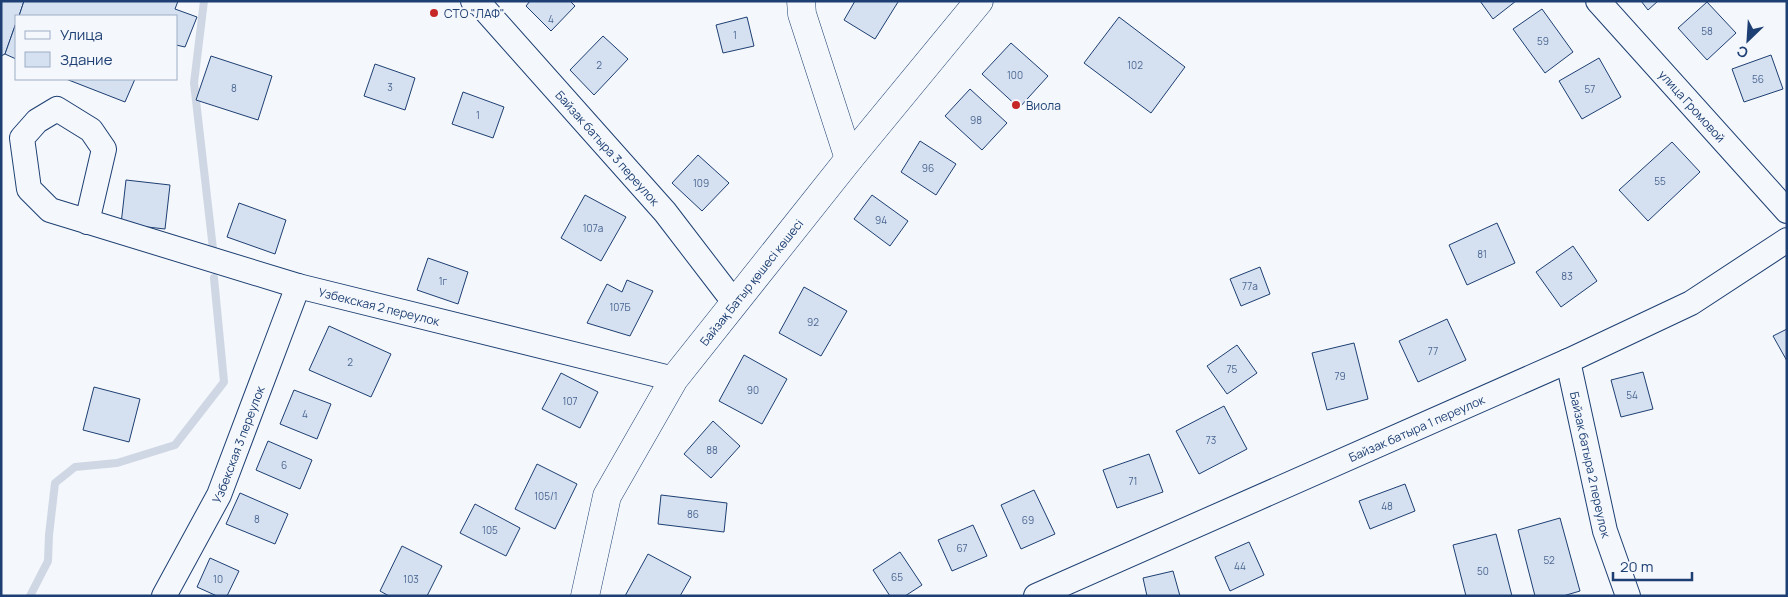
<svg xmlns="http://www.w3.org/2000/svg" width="1788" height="597" font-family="Manrope,sans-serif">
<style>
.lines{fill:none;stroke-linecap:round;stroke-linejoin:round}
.stream{stroke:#cfd7e4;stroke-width:8}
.building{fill:#d5e0f0;stroke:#1d3f73}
.street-casing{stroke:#1d3f73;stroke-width:26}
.secondary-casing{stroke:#1d3f73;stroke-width:29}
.street{stroke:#f4f7fb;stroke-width:24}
.secondary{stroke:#f4f7fb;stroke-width:28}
.poi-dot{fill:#c62828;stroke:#f4f7fb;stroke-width:2}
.labels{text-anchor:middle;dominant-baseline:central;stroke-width:4;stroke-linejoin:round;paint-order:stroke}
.number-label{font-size:10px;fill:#4b6792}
.poi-label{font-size:12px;fill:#1d3f73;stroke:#f4f7fb;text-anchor:start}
.street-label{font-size:12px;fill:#1d3f73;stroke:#f4f7fb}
</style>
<rect width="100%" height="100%" fill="#f4f7fb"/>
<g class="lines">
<g class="stream">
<path d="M 204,1 L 194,83 L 213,249"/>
<path d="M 30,596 L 48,561 L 49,535 L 55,483 L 75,467 L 117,463 L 175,445 L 224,382 L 214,278"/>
</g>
</g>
<g class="building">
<path d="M 1,1 L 24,1 L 19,16 L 16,16 L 16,23 L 5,54 L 1,56 Z"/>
<path d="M 24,1 L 178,1 L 175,9 L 197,17 L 185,47 L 176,45 L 176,16 L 19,16 Z"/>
<path d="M 530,1 L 570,1 L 575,6 L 551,31 L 526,6 Z"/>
<path d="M 855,1 L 897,1 L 898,2 L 875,39 L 844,20 Z"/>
<path d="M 1480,1 L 1516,1 L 1493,19 Z"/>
<path d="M 1641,1 L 1658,1 L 1648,10 Z"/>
<path d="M 1707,2 L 1736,33 L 1707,60 L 1678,28 Z"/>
<path d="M 1542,9 L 1573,52 L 1545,73 L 1513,29 Z"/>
<path d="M 747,17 L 754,46 L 723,53 L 716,25 Z"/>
<path d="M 1119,17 L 1185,67 L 1151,113 L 1084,63 Z"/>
<path d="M 16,23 L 16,59 L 5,54 Z"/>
<path d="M 603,36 L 628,59 L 594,95 L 570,70 Z"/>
<path d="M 1011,43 L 1048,76 L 1019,108 L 982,74 Z"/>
<path d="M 1771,55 L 1783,89 L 1744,102 L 1732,69 Z"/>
<path d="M 211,56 L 272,76 L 258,120 L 196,100 Z"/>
<path d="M 1599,58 L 1621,97 L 1582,119 L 1559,81 Z"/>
<path d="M 375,64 L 415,78 L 405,110 L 364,96 Z"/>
<path d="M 66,79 L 135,79 L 125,102 Z"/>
<path d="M 970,89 L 1007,123 L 982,150 L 945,116 Z"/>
<path d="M 463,92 L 504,107 L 493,138 L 452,124 Z"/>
<path d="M 920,141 L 956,164 L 936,195 L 901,172 Z"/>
<path d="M 1672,142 L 1700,172 L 1648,221 L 1619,190 Z"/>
<path d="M 698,155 L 729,183 L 702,211 L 672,183 Z"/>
<path d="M 126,180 L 170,185 L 165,229 L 121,224 Z"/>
<path d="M 585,195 L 626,217 L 601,261 L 561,238 Z"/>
<path d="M 872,195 L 908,221 L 890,246 L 854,219 Z"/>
<path d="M 239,203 L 286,220 L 275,254 L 227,237 Z"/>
<path d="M 1497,223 L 1515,263 L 1467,285 L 1449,245 Z"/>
<path d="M 1573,246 L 1597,281 L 1561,307 L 1536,272 Z"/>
<path d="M 428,258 L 468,272 L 458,304 L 417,290 Z"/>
<path d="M 1260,267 L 1270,294 L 1241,306 L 1230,279 Z"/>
<path d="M 627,280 L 653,291 L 630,336 L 587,323 L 607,284 L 622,292 Z"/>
<path d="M 804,287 L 847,311 L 821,356 L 779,333 Z"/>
<path d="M 1447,319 L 1466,360 L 1418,382 L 1399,341 Z"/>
<path d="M 329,326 L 391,354 L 371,397 L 309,370 Z"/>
<path d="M 1787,329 L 1787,361 L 1773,336 Z"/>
<path d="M 1354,343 L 1368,399 L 1327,410 L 1312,353 Z"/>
<path d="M 1237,345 L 1257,373 L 1227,394 L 1207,366 Z"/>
<path d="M 744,355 L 787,379 L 762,424 L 719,401 Z"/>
<path d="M 1643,372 L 1653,409 L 1621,417 L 1611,380 Z"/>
<path d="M 561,373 L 598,392 L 580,428 L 542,409 Z"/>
<path d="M 94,387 L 140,399 L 129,442 L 83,430 Z"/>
<path d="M 294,390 L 331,404 L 317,439 L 280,424 Z"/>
<path d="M 1224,406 L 1247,449 L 1199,474 L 1176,431 Z"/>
<path d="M 713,421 L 740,446 L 711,478 L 684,454 Z"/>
<path d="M 268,441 L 312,460 L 300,489 L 256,470 Z"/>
<path d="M 1149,454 L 1163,492 L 1117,508 L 1103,470 Z"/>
<path d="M 537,464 L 577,484 L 555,529 L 515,509 Z"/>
<path d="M 1405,484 L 1415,511 L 1370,529 L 1359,501 Z"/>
<path d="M 1034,490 L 1055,534 L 1021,549 L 1001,505 Z"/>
<path d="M 240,493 L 288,514 L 275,544 L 226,524 Z"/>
<path d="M 661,495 L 727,503 L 724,532 L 658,524 Z"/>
<path d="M 475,504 L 520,528 L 506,556 L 460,533 Z"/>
<path d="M 1560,518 L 1580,591 L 1563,596 L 1535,596 L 1518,530 Z"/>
<path d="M 973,525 L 987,556 L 952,571 L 938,540 Z"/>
<path d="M 1496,534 L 1512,596 L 1466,596 L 1453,545 Z"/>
<path d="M 1249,542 L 1264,575 L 1230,591 L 1215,557 Z"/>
<path d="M 402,546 L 442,566 L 427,596 L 389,596 L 380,591 Z"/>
<path d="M 900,552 L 922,585 L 905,596 L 890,596 L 873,570 Z"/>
<path d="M 648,554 L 691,577 L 680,596 L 625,596 Z"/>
<path d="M 210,558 L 239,571 L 227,596 L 217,596 L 197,587 Z"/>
<path d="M 1173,571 L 1180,596 L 1147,596 L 1143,578 Z"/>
</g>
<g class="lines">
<g class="street-casing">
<g id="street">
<path id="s1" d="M 473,1 L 479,3 L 665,212 L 734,302"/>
<path id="s2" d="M 1598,1 L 1787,211"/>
<path id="s3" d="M 87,222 L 104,149 L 91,130 L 57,109 L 37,121 L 22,138 L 29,189 L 50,210 L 298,286 L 674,379"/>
<path id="s4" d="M 1568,361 L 1605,531 L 1628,596"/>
<path id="s5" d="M 164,596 L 219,495 L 298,286"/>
<path id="s6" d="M 1036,596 L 1568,361 L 1691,303 L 1787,240"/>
</g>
</g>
<g class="secondary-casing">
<g id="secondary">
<path d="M 801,1 L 802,14 L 849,159"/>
<path id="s7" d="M 585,596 L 607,496 L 674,379 L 849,159 L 979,1"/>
</g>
</g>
<use href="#street" class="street"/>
<use href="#secondary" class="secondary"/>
</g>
<g class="poi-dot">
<circle cx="434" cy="13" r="5"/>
<circle cx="1016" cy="105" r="5"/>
</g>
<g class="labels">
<g class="number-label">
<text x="551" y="19">4</text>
<text x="1707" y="31">58</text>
<text x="735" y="35">1</text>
<text x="1543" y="41">59</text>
<text x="599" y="65">2</text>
<text x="1135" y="65">102</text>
<text x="1015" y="75">100</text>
<text x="1758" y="79">56</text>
<text x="390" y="87">3</text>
<text x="234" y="88">8</text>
<text x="1590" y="89">57</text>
<text x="478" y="115">1</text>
<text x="976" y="120">98</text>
<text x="928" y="168">96</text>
<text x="1660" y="181">55</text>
<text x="701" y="183">109</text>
<text x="881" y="220">94</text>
<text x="593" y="228">107а</text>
<text x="1482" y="254">81</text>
<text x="1567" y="276">83</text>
<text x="443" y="281">1г</text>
<text x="1250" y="286">77а</text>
<text x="620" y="307">107Б</text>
<text x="813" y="322">92</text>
<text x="1433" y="351">77</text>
<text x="350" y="362">2</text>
<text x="1232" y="369">75</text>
<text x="1340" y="376">79</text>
<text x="753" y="390">90</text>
<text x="1632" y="395">54</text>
<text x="570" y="401">107</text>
<text x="305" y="414">4</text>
<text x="1211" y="440">73</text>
<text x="712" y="450">88</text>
<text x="284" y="465">6</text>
<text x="1133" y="481">71</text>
<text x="546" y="496">105/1</text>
<text x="1387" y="506">48</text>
<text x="693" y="514">86</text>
<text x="257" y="519">8</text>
<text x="1028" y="520">69</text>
<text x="490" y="530">105</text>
<text x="962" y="548">67</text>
<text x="1549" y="560">52</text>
<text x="1240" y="566">44</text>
<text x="1483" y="571">50</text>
<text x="897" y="577">65</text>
<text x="218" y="579">10</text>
<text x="411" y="579">103</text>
</g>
<g class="poi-label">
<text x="444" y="13">СТО "ЛАФ"</text>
<text x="1026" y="105">Виола</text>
</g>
<g class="street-label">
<text stroke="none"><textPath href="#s2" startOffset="141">улица Громовой</textPath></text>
<text stroke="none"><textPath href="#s1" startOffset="200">Байзак батыра 3 переулок</textPath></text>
<text stroke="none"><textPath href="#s7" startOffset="361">Байзақ Батыр қөшесі көшесі</textPath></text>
<text stroke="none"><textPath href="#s3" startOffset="608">Узбекская 2 переулок</textPath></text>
<text stroke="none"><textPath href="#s6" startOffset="416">Байзак батыра 1 переулок</textPath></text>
<text stroke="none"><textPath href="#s5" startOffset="169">Узбекская 3 переулок</textPath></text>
<text stroke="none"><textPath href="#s4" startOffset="106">Байзак батыра 2 переулок</textPath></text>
</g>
</g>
<rect width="1788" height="597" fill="none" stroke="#1d3f73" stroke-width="5"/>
<rect x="15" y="15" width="162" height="65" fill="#f4f7fb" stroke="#9eadc5"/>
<rect x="25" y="31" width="25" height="8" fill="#f4f7fb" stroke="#9eadc5"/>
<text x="60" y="40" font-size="15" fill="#1d3f73">Улица</text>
<rect x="25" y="52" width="25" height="15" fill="#d5e0f0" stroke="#9eadc5"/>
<text x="60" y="65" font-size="15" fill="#1d3f73">Здание</text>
<g transform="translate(1748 40) rotate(205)" stroke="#f4f7fb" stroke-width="4" paint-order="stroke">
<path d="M0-4L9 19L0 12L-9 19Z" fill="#1d3f73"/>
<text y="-8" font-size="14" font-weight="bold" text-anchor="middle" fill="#1d3f73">С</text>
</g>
<path d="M1613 572v8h79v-8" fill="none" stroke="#1d3f73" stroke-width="2.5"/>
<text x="1620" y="572" font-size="15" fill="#1d3f73" stroke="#f4f7fb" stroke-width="4" paint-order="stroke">20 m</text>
</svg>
